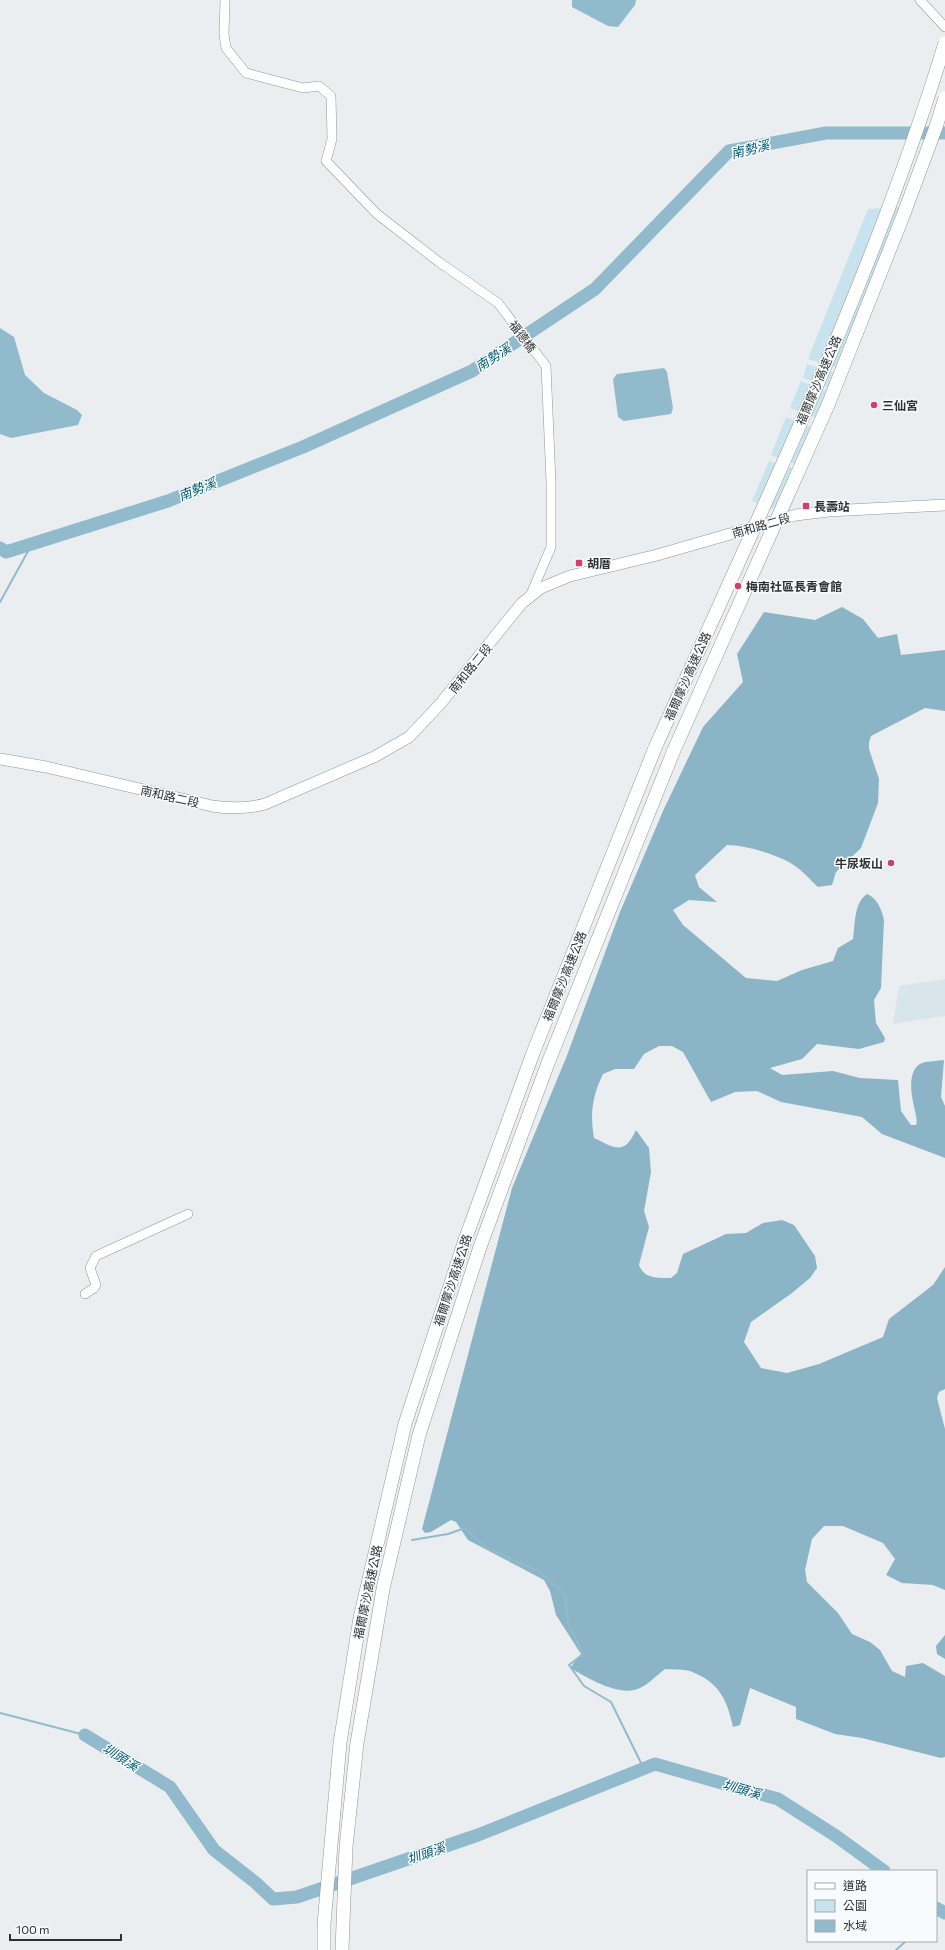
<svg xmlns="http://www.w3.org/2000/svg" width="945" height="1950" font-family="Commissioner,'Noto Sans TC',sans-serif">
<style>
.built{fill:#d8e5ea}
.green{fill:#c8e3ee}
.forest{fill:#8bb5c6}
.water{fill:#91bbcc}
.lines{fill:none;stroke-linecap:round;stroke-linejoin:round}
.stream{stroke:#91bbcc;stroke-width:2}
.river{stroke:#91bbcc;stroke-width:13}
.minor-casing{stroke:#929697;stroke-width:10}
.major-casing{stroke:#929697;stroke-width:12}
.highway-casing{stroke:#929697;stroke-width:14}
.minor{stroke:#fff;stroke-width:9}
.major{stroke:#fff;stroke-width:11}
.highway{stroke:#fff;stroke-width:13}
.highway-bridge-casing{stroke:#929697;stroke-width:14;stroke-linecap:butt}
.highway-bridge{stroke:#fff;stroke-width:13}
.poi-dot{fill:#cf416b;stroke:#f7fbfd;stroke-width:1.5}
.labels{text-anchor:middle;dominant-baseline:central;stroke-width:3;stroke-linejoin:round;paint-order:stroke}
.street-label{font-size:12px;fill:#2f3131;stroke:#f7fbfd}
.poi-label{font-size:12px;font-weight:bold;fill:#2f3131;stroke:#f7fbfd;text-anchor:start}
.water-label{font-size:13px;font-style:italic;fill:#00586f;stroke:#f7fbfd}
</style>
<rect width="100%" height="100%" fill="#eaeef0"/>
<path class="built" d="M 945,979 L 945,1016 L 893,1024 L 899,986 Z"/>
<g class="green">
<path d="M 914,206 L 848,371 L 808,359 L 868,209 Z"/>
<path d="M 807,364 L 846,377 L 840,392 L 803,378 Z"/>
<path d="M 801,381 L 838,395 L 827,422 L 790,408 Z"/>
<path d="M 786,417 L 821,431 L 806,468 L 771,455 Z"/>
<path d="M 769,461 L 805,472 L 788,514 L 752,501 Z"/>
</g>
<g class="forest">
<path d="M 842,607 L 863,619 L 878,638 L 897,634 L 901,655 L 945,650 L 945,711 L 925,708 L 871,736 L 869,742 L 869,749 L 879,779 L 878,803 L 861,848 L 836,872 L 832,885 L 818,887 C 810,880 803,871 795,866 C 779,855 746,845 727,845 L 695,875 L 699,887 L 717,902 L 689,900 L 673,910 L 683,925 L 746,978 L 777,981 L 802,970 L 833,961 L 838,948 L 853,939 C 855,925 854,902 867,894 C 877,898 882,910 884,920 L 881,988 L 874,1000 L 876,1023 L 885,1038 L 884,1042 L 859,1049 L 817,1044 L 802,1059 L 770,1068 L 782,1075 L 833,1071 L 860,1078 L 898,1080 L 901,1111 L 911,1125 L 916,1125 C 918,1119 915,1113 914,1106 C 911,1094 907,1069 922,1063 C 929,1061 938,1061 944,1060 L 941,1097 L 945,1106 L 945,1158 L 882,1134 L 862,1117 L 781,1102 L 757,1091 L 735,1092 L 711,1102 L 683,1052 L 672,1046 L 659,1046 L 644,1054 L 634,1069 L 615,1069 L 603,1074 C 592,1097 590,1113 594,1138 C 615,1148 624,1156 636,1130 L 649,1148 L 651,1172 L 644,1211 L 649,1227 L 639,1265 C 644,1279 658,1278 671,1278 L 677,1273 L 683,1254 L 726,1234 L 746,1233 L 763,1223 L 782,1220 L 794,1225 L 815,1256 L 817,1268 L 810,1278 L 792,1293 L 751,1322 L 744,1342 L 761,1368 L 787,1373 L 819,1364 L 883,1337 L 889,1319 L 933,1285 L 945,1267 L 945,1389 L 939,1392 L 937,1398 L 945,1429 L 945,1590 L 933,1585 L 902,1583 L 886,1575 L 895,1559 L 883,1543 L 843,1526 L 824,1526 L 812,1539 L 805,1570 L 807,1582 L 838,1613 L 852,1634 L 870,1642 L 880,1650 L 892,1671 L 905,1677 L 906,1666 L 923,1663 L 945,1676 L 945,1757 L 941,1758 L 862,1738 L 835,1734 L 796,1719 L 796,1707 L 750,1688 L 740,1725 L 733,1727 C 727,1699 719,1682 690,1671 C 683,1669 673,1670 665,1669 C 657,1675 649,1684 640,1688 C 620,1698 588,1678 570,1668 L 581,1654 L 556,1615 L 550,1591 L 544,1580 L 468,1540 L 456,1522 L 451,1520 L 431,1532 L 425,1533 L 422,1529 L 512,1188 L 566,1058 L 620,912 L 663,811 L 703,727 L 743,682 L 737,654 L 764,612 L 815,620 Z"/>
<path d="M 945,1635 L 945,1659 L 937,1654 L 936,1646 Z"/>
</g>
<g class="water">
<path d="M 572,0 L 636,0 L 635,5 L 618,27 L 608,26 L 572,7 Z"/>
<path d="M 0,328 L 14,337 L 25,375 L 44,393 L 77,410 L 82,415 L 78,425 L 11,438 L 0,434 Z"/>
<path d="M 664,368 L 667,372 L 673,408 L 671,414 L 624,421 L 618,417 L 613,379 L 617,374 Z"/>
</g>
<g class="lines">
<g class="stream">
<path d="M 0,602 L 32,544"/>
<path d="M 412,1540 L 448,1534 L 465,1528 L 487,1548 L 540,1572 L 565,1595 L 568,1623 L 583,1654 L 569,1665 L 584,1686 L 611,1702 L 644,1769"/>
<path d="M 0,1713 L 85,1735"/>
<path d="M 936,1912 L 939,1910"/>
<path d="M 896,1950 L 906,1941"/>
</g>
<g class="river">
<path d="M 0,548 L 6,552 L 168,501 L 303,447 L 472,371 L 595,289 L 729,151 L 826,133 L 945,133"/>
<path d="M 85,1735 L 170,1787 L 214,1850 L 256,1883 L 273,1899 L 297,1897 L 478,1835 L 655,1764 L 778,1799 L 836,1836 L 884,1871"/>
<path d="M 936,1908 L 945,1913"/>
</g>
<g class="minor-casing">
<g id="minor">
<path d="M 225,0 L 224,34 L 226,48 L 246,73 L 303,88 L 319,86 L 331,96 L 332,139 L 326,161 L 377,214 L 439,262 L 498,303 L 546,366 L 551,482 L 551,547 L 531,594"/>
<path d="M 920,0 L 945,27"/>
<path d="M 85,1294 L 94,1288 L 96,1285 L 90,1268 L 96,1256 L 188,1214"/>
</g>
</g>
<g class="major-casing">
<path id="major" d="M 0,759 L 46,767 L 212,806 C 231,809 246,809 265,804 L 374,757 L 409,737 L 441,703 L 522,603 L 541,588 L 570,576 L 657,555 L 796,515 L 828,511 L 945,505"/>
</g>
<g class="highway-casing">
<g id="highway">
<path d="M 324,1950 L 324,1924 L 340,1743 L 360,1618 L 405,1424 L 465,1240 L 533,1053 L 655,748"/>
<path d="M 342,1950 L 346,1847 L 357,1743 L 383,1589 L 419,1435 L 480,1247 L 548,1063 L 674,750"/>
</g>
</g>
<use href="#minor" class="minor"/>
<use href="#major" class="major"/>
<use href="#highway" class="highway"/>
<g class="highway-bridge-casing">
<g id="highway-bridge">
<path d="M 655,748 C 758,516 871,286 945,43"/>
<path d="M 674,750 L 828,405 L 903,216 L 936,127 L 945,98"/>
</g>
</g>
<use href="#highway-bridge" class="highway-bridge"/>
</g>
<g class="poi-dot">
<circle cx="874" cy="405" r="4"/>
<rect x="802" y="502" width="8" height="8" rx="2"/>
<rect x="575" y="559" width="8" height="8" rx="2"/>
<circle cx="738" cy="586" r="4"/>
<circle cx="891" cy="863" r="4"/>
</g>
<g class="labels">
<g class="street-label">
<text transform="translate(523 336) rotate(53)">福德橋</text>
<text transform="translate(818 380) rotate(-67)">福爾摩沙高速公路</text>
<text transform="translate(761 525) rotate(-16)">南和路二段</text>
<text transform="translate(470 668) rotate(-51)">南和路二段</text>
<text transform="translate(687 676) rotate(-66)">福爾摩沙高速公路</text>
<text transform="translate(170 796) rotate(13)">南和路二段</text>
<text transform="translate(564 976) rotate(-68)">福爾摩沙高速公路</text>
<text transform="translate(452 1280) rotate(-72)">福爾摩沙高速公路</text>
<text transform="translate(367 1592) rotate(-78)">福爾摩沙高速公路</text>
</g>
<g class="poi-label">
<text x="882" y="405">三仙宮</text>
<text x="814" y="506">長壽站</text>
<text x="587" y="563">胡厝</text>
<text x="746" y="586">梅南社區長青會館</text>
<text x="883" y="863" text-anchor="end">牛尿坂山</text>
</g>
<g class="water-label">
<text transform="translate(750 149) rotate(-14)">南勢溪</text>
<text transform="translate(493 357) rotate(-33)">南勢溪</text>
<text transform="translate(197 489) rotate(-22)">南勢溪</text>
<text transform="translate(121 1757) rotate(32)">圳頭溪</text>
<text transform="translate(742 1789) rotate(16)">圳頭溪</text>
<text transform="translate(426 1853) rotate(-19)">圳頭溪</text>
</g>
</g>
<rect x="807" y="1870" width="130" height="72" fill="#f7fbfd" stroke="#a7aaab"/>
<rect x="815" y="1883" width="20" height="6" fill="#ffffff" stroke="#a7aaab"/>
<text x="843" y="1890" font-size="12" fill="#2f3131">道路</text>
<rect x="815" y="1900" width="20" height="12" fill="#c8e3ee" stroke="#a7aaab"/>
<text x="843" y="1910" font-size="12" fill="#2f3131">公園</text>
<rect x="815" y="1920" width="20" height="12" fill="#91bbcc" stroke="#a7aaab"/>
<text x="843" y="1930" font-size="12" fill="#2f3131">水域</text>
<path d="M10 1934v6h111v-6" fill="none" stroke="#2f3131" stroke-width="2"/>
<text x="16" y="1934" font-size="12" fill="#2f3131" stroke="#f7fbfd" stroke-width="3" paint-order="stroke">100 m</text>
</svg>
